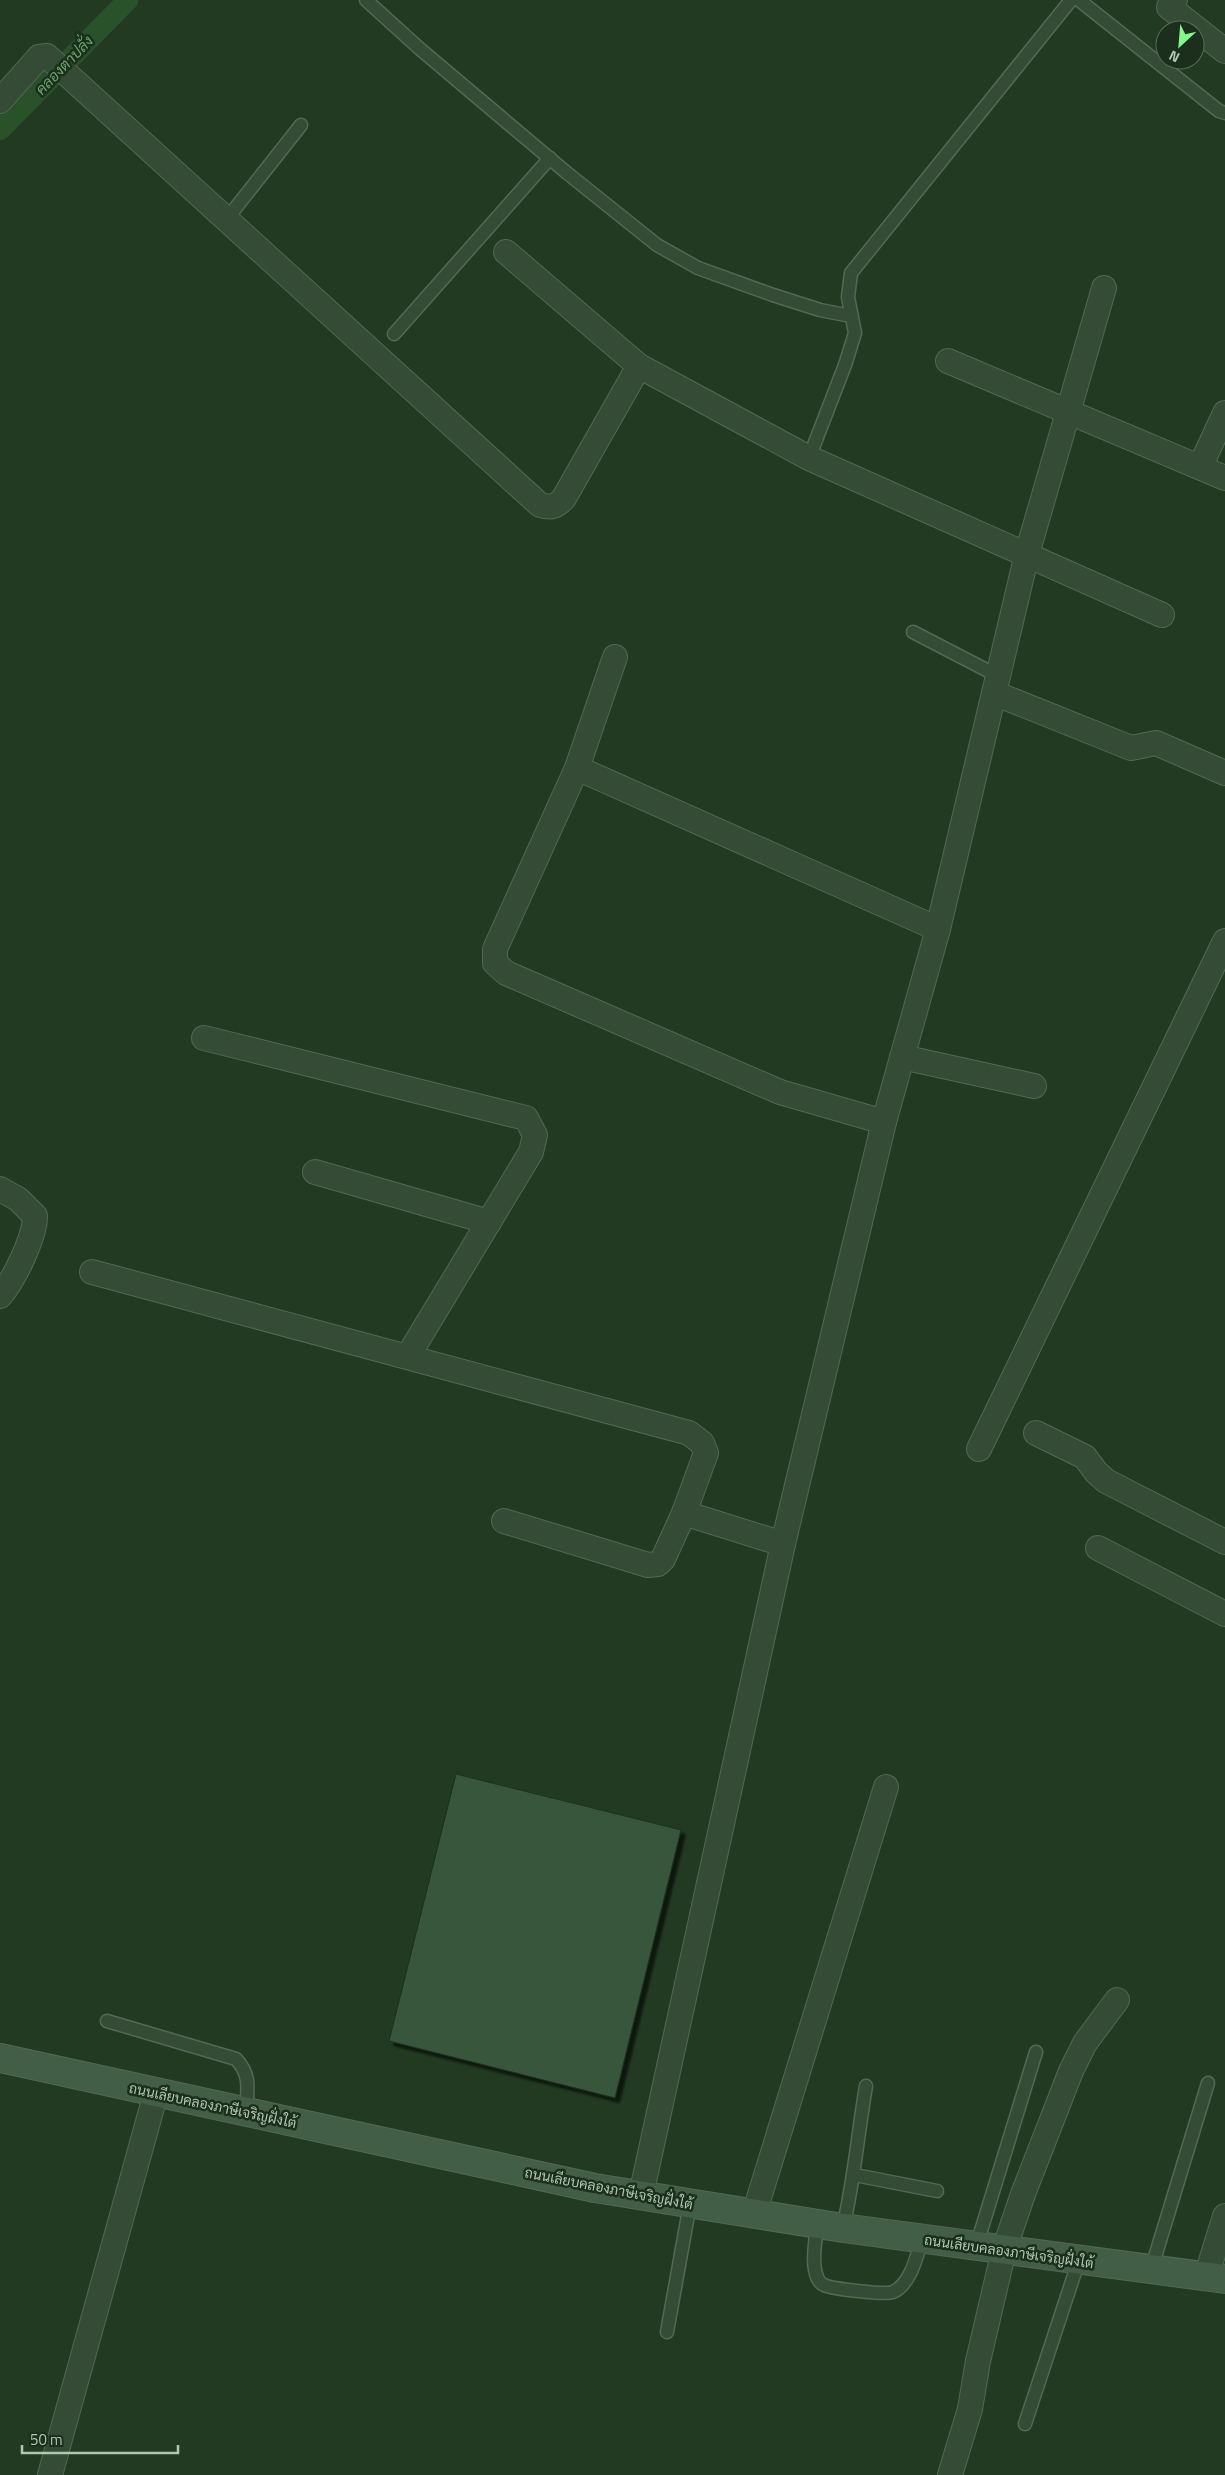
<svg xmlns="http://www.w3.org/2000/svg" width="1225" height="2475" font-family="'Titillium Web',Sarabun,sans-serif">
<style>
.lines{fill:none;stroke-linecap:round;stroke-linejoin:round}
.canal{stroke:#29522b;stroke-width:21}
.building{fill:#38563a;stroke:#1d311e;filter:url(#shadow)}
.lane-casing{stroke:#536855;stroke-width:15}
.street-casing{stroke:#536855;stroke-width:26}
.secondary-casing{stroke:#536855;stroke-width:30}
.lane{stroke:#354b36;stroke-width:12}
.street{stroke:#354b36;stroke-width:24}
.secondary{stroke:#435e46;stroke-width:28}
.labels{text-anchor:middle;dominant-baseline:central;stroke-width:5;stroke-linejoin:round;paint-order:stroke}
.street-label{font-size:14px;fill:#b0c7b2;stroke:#1b2f1c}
.water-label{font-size:15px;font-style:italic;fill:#69a66b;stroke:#1b2f1c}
</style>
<defs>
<filter id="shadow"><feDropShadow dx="4.5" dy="4.5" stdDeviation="1" flood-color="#0009"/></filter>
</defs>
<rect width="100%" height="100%" fill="#223a22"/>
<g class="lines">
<path class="canal" d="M 0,130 L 128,0"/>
</g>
<path class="building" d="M 456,1774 L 681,1830 L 615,2098 L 389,2041 Z"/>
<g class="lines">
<g class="lane-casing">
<g id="lane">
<path d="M 366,0 L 420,49 L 567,173 L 657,245 L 698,268 L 773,295 L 820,310 L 851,316"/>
<path d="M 1079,0 L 1219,111 L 1225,113"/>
<path d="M 226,220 L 301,125"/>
<path d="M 394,334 L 550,158"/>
<path d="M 809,458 L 845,365 L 855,333 L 848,297 L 851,273 L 1071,0"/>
<path d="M 913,632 L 998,676"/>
<path d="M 107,2021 L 236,2059 C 252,2076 247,2091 246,2113"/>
<path d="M 855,2175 L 937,2191"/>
<path d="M 817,2224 C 816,2240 811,2262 817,2277 C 818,2280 821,2284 824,2285 C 832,2289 885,2295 893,2292 C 911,2284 917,2255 922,2239"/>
<path d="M 843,2228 C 854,2181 858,2133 866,2086"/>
<path d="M 976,2247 L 1036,2052"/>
<path d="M 1151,2270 L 1208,2083"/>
<path d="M 667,2332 L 690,2204"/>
<path d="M 1025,2424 L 1079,2260"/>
</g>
</g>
<g class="street-casing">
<g id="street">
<path d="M 1175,0 L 1169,7 L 1225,51"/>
<path d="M 0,101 L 39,57 L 47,56 L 540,505 C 551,508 556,507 564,498 L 639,366"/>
<path d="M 506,252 L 639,366 L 809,458 L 1162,615"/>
<path d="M 948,361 L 1225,478"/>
<path d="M 1200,467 L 1225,413"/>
<path d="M 615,657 L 577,768 L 495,949 L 495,963 L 506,973 L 780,1092 L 884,1122"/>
<path d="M 994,693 L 1131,748 L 1156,743 L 1225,773"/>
<path d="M 577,768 L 938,929"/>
<path d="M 204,1038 L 526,1118 L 535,1135 L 531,1152 L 408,1356"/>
<path d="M 902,1057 L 1034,1086"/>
<path d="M 315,1172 L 489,1222"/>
<path d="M 0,1189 L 18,1199 L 35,1216 C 35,1237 14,1280 0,1296"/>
<path d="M 92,1272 L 689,1433 L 702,1443 L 706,1453 L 684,1513 L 783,1544"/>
<path d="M 1036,1433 L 1085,1457 L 1096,1472 L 1106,1481 L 1225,1542"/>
<path d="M 979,1449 L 1225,941"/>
<path d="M 504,1521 L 648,1565 L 658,1564 L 663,1559 L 684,1513"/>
<path d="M 1098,1548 L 1225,1614"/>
<path d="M 641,2195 L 783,1544 L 884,1122 L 938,929 L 1027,554 L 1104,288"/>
<path d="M 754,2214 L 886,1787"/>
<path d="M 1206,2277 L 1225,2216"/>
<path d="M 50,2475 L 156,2093"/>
<path d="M 950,2475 L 970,2409 L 978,2361 L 1004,2250 L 1023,2194 L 1071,2071 L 1085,2043 L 1117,2000"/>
</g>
</g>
<g class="secondary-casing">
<path id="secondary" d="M 0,2058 L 595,2188 L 843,2228 L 1225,2279"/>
</g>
<use href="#lane" class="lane"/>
<use href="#street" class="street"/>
<use href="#secondary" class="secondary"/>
</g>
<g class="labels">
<g class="street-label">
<text transform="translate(213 2105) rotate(12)">ถนนเลียบคลองภาษีเจริญฝั่งใต้</text>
<text transform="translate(609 2188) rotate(11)">ถนนเลียบคลองภาษีเจริญฝั่งใต้</text>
<text transform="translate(1009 2251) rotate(8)">ถนนเลียบคลองภาษีเจริญฝั่งใต้</text>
</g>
<g class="water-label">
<text transform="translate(64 65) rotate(-46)">คลองตาปลั่ง</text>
</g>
</g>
<g transform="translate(1180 45) rotate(206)"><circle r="24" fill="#1b2f1c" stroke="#576c58"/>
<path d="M0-4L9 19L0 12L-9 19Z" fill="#83f98d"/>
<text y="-8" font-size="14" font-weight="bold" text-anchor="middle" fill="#b0c7b2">N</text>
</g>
<path d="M22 2445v8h156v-8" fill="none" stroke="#b0c7b2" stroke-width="2.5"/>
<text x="30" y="2445" font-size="15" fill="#b0c7b2" stroke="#1b2f1c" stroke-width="4" paint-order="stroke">50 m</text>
</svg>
